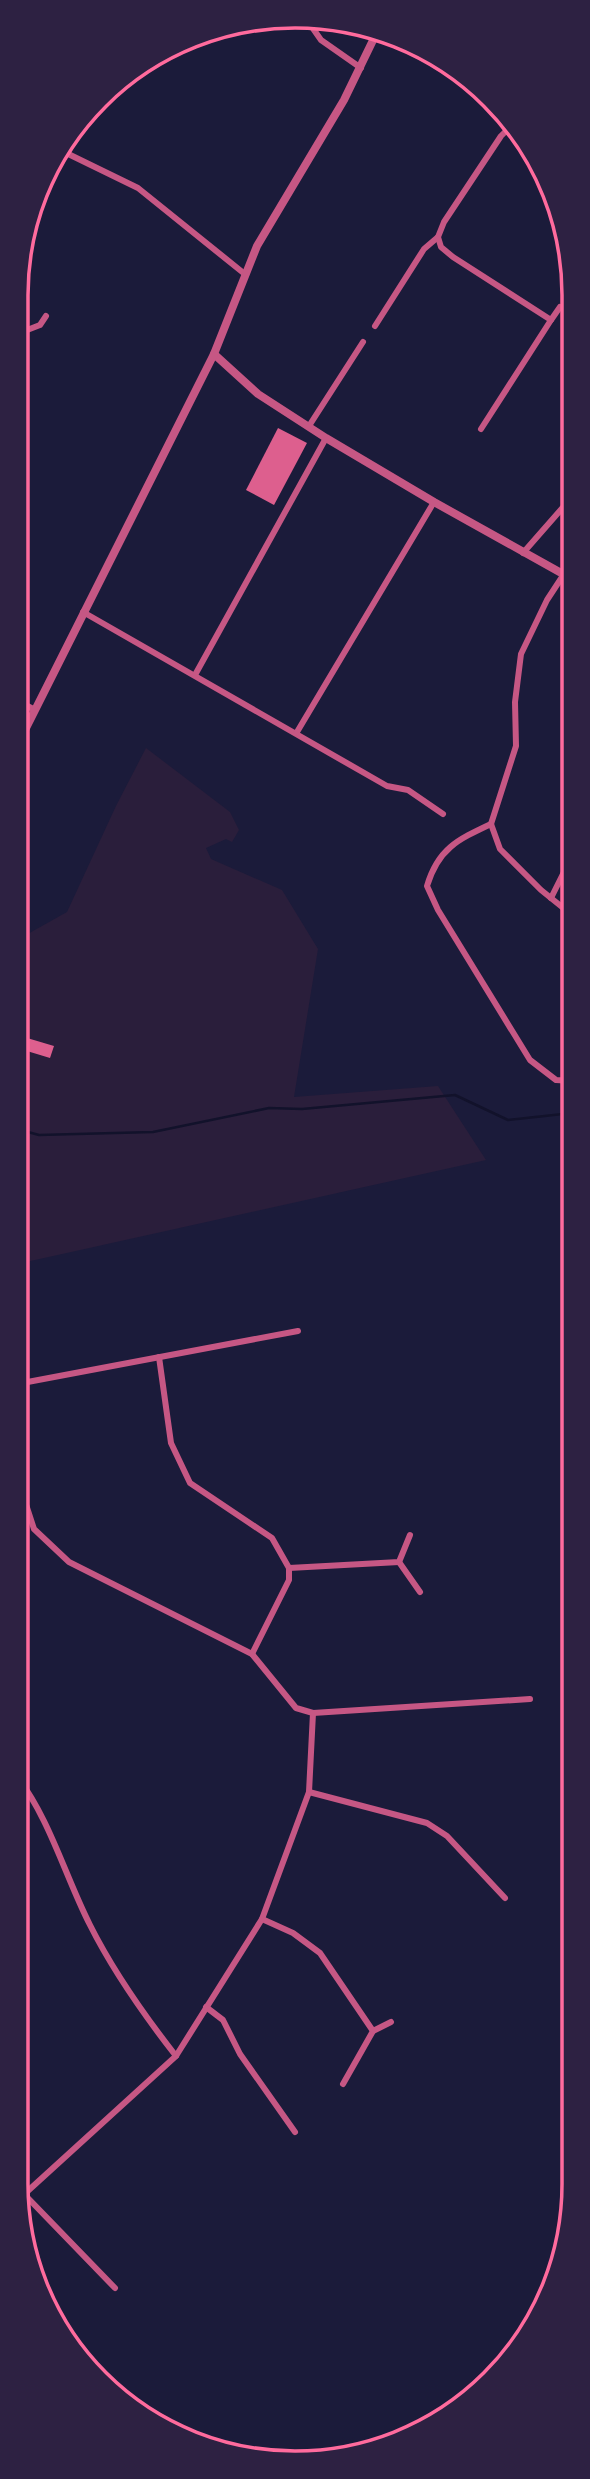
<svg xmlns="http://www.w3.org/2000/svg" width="590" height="2479" font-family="'PT Sans',sans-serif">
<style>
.green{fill:#2a1e3b}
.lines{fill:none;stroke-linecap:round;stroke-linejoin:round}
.stream{stroke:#12122b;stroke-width:2.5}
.building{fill:#dd5f8e}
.minor{stroke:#c65784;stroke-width:6}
.tertiary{stroke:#c65784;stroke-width:8}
.rim{fill:none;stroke:#ff6b9d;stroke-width:3.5}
</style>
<rect width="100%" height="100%" fill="#1b1b3a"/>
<path class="green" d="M 146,748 L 230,812 L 239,830 L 232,842 L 226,839 L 206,848 L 211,859 L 282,890 L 318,949 L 294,1097 L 438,1086 L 486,1160 L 17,1264 L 17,940 L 67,912 L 116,806 Z"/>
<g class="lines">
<path class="stream" d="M 17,1129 L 39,1135 L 153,1132 L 269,1108 L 302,1109 L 455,1095 L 508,1120 L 572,1113"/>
</g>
<g class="building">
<path d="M 278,428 L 307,443 L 274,505 L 246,490 Z"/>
<path d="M 17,975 L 29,978 L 18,1017 L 17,1017 Z"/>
<path d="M 17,1035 L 54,1046 L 50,1058 L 17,1048 Z"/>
</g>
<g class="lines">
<g class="minor">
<path d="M 307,20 L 321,40 L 361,68"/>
<path d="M 58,149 L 138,188 L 246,275"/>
<path d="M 438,237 L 441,247 L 453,257 L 551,320 L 481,429"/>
<path d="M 551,320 L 560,307"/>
<path d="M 375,326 L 424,249 L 438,237 L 444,222 L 501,136 L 512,125"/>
<path d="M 22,332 L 40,325 L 46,316"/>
<path d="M 18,371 C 27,354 25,341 18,323"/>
<path d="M 309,426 L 363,342"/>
<path d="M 523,553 L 572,497"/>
<path d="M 83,612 L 387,786 L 408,790 L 443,814"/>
<path d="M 195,675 L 326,438"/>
<path d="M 18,701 L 35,710"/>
<path d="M 297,732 L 434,502"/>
<path d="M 491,824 C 457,840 438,849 427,886 L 438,910 L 530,1060 L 556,1080 L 572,1081"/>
<path d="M 491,824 L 516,746 L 515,702 L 521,654 L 547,600 L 564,574"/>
<path d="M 491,824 L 500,849 L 541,890 L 572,915"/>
<path d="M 551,898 L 572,856"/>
<path d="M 159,1357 L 171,1443 L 190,1483 L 272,1538 L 289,1568 L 289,1580 L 252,1654"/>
<path d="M 17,1384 L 298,1331"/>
<path d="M 17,1477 L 34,1529 L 69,1562 L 252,1654 L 296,1708 L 313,1713 L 309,1792 L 262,1919 L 176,2056 L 19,2199"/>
<path d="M 399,1562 L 420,1592"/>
<path d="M 289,1568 L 399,1562 L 410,1535"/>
<path d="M 313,1713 L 530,1699"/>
<path d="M 16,1775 C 50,1819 65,1876 90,1925 C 113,1971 144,2015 176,2056"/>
<path d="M 309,1792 L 427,1823 L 447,1836 L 505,1898"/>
<path d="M 262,1919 L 293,1933 L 320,1953 L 373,2031 L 343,2084"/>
<path d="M 206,2007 L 223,2020 L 240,2054 L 295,2132"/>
<path d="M 373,2031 L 391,2022"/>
<path d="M 24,2194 L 115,2288"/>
</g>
<g class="tertiary">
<path d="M 214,354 L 258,394 L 326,438 L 434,502 L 572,579"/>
<path d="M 18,744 L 214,354 L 257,246 L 344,100 L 377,32"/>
</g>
</g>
<path d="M0 0H590V2479H0ZM295 28H295A267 267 0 0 1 562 295V2184A267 267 0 0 1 295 2451H295A267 267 0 0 1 28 2184V295A267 267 0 0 1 295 28Z" fill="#2d2142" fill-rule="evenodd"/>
<path class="rim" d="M295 28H295A267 267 0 0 1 562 295V2184A267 267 0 0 1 295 2451H295A267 267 0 0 1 28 2184V295A267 267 0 0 1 295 28Z"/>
</svg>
